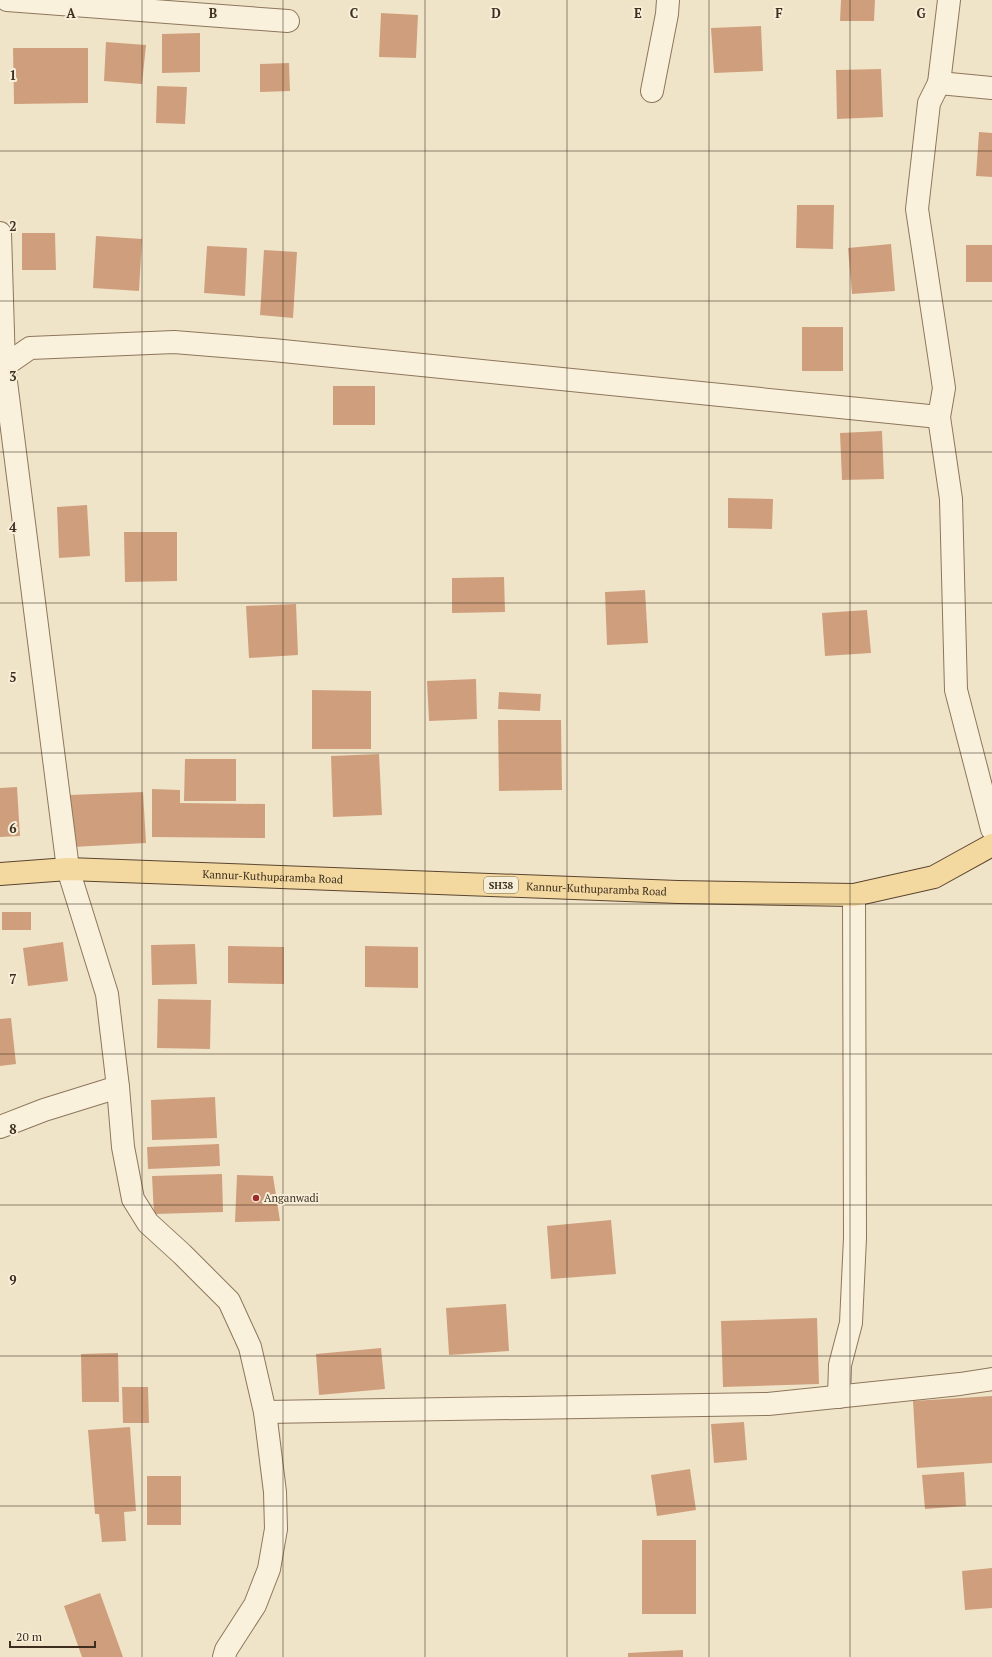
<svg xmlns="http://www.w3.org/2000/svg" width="992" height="1657" font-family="'PT Serif',serif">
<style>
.building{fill:#cf9f7d}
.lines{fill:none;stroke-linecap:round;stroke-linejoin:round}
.street-casing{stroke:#8d765c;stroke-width:24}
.primary-casing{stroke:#5b4430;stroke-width:24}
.street{stroke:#faf1dc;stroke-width:22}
.primary{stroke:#f3d9a0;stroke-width:22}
.grid{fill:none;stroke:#3d2e20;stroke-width:1;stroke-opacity:0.55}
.poi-dot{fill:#9e2a2b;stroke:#f7eed8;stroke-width:1.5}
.labels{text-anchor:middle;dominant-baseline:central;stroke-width:4;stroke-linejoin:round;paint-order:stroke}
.shield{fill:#f7eed8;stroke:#756857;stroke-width:1}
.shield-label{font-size:10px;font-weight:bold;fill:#3d2e20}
.street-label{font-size:11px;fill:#3d2e20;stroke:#f7eed8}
.poi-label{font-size:11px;fill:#3d2e20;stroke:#f7eed8;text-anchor:start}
.grid-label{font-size:13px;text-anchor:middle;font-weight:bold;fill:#3d2e20;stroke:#f7eed8;stroke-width:4;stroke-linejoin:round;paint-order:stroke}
</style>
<rect width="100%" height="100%" fill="#f0e4c8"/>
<g class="building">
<path d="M 841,0 L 875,0 L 874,21 L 840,21 Z"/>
<path d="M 381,13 L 418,15 L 416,58 L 379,57 Z"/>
<path d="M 761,26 L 763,71 L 714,73 L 711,28 Z"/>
<path d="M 200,33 L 200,72 L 162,73 L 162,34 Z"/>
<path d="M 106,42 L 146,45 L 142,84 L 104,81 Z"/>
<path d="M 13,48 L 88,48 L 88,103 L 14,104 Z"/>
<path d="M 289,63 L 290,91 L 260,92 L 260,64 Z"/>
<path d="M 881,69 L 883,117 L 837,119 L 836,70 Z"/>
<path d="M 157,86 L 187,87 L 185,124 L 156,123 Z"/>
<path d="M 979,132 L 992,133 L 992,177 L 976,176 Z"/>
<path d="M 797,205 L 834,205 L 833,249 L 796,248 Z"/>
<path d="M 22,233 L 55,233 L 56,270 L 22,270 Z"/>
<path d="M 96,236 L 142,239 L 139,291 L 93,288 Z"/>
<path d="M 891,244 L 895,291 L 852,294 L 848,248 Z"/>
<rect x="966" y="245" width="26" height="37"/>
<path d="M 207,246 L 247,248 L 245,296 L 204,293 Z"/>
<path d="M 264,250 L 297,252 L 293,318 L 260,315 Z"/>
<rect x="802" y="327" width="41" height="44"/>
<rect x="333" y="386" width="42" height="39"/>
<path d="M 882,431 L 884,479 L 842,480 L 840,433 Z"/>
<path d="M 728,498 L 773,499 L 772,529 L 728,528 Z"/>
<path d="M 87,505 L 90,556 L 59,558 L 57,507 Z"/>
<path d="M 124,532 L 177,532 L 177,581 L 125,582 Z"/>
<path d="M 504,577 L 505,612 L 452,613 L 452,578 Z"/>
<path d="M 645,590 L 648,643 L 607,645 L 605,592 Z"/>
<path d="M 296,604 L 298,655 L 249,658 L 246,606 Z"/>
<path d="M 867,610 L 871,653 L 825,656 L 822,613 Z"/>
<path d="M 476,679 L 477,719 L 429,721 L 427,681 Z"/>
<path d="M 312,690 L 371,691 L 371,749 L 312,749 Z"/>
<path d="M 499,692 L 541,694 L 540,711 L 498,709 Z"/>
<path d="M 498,720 L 561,720 L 562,790 L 499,791 Z"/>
<path d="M 379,754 L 382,815 L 333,817 L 331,756 Z"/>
<path d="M 185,759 L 236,759 L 236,801 L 184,801 Z"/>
<path d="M 17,787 L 20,836 L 0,837 L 0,788 Z"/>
<path d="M 152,789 L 180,790 L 180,803 L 265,804 L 265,838 L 152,837 Z"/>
<path d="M 143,792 L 146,843 L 73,847 L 70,795 Z"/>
<rect x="2" y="912" width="29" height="18"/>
<path d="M 63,942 L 68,981 L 28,986 L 23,948 Z"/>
<path d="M 195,944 L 197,984 L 152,985 L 151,945 Z"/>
<path d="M 228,946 L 284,947 L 284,984 L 228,983 Z"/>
<path d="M 365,946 L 418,947 L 418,988 L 365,987 Z"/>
<path d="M 158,999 L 211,1000 L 210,1049 L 157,1048 Z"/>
<path d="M 11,1018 L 16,1064 L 0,1066 L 0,1019 Z"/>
<path d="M 215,1097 L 217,1138 L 152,1140 L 151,1100 Z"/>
<path d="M 219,1144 L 220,1166 L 148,1169 L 147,1147 Z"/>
<path d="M 222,1174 L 223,1212 L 154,1214 L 152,1176 Z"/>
<path d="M 237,1175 L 273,1176 L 280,1221 L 235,1222 Z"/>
<path d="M 611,1220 L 616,1274 L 551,1279 L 547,1226 Z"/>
<path d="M 506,1304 L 509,1351 L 449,1355 L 446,1308 Z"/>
<path d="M 817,1318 L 819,1384 L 723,1387 L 721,1321 Z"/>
<path d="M 381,1348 L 385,1389 L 319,1395 L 316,1354 Z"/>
<path d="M 118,1353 L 119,1402 L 82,1402 L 81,1354 Z"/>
<path d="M 122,1387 L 148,1387 L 149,1423 L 123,1423 Z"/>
<path d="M 992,1396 L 992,1463 L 917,1468 L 913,1401 Z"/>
<path d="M 744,1422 L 747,1460 L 714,1463 L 711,1424 Z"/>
<path d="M 130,1427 L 136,1511 L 124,1512 L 126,1541 L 102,1542 L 99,1514 L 95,1514 L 88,1430 Z"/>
<path d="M 690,1469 L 696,1510 L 657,1516 L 651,1475 Z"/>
<path d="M 964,1472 L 966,1506 L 925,1509 L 922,1475 Z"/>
<rect x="147" y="1476" width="34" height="49"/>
<rect x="642" y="1540" width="54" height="74"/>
<path d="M 992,1568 L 992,1608 L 965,1610 L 962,1571 Z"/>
<path d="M 100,1593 L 123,1657 L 82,1657 L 64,1606 Z"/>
<path d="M 683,1650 L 683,1657 L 628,1657 L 628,1653 Z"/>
</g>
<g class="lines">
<g class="street-casing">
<g id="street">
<path d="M 7,0 L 288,21"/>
<path d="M 949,0 L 939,83 L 929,103 L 917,209 L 944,388 L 939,417 L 951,499 L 956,690 L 992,829"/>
<path d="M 939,83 L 992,88"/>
<path d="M 652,91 L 667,14 L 668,0"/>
<path d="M 0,233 L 4,366"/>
<path d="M 0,1127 L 44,1110 L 118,1087"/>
<path d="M 839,1397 L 840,1365 L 851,1323 L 855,1238 L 854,895"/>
<path d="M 265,1412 L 768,1404 L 960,1384 L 992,1379"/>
<path d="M 224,1657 L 226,1650 L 255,1605 L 269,1569 L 276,1529 L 275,1492 L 265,1412 L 250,1347 L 229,1301 L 182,1254 L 148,1223 L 133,1199 L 123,1147 L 118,1087 L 107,994 L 68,869 L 4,366 L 30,348 L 174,342 L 273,350 L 939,417"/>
</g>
</g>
<g class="primary-casing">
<g id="primary">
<path id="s1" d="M 0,874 L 68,869 L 678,892 L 854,895 L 934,877 L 992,845"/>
</g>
</g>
<use href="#street" class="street"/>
<use href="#primary" class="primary"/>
</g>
<path class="grid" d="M 142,0 L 142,1657M 283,0 L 283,1657M 425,0 L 425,1657M 567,0 L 567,1657M 709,0 L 709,1657M 850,0 L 850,1657M 0,151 L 992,151M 0,301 L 992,301M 0,452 L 992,452M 0,603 L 992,603M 0,753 L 992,753M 0,904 L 992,904M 0,1054 L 992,1054M 0,1205 L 992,1205M 0,1356 L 992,1356M 0,1506 L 992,1506"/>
<circle class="poi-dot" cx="256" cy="1198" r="4"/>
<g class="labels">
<rect class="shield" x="484" y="877" width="34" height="16" rx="3"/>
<g class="shield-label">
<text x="501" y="885">SH38</text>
</g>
<g class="street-label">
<text stroke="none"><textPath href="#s1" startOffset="273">Kannur-Kuthuparamba Road</textPath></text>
<text stroke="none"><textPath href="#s1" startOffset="597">Kannur-Kuthuparamba Road</textPath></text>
</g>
<g class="poi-label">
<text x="264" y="1198">Anganwadi</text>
</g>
</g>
<g class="grid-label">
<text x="71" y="18">A</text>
<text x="213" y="18">B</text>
<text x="354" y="18">C</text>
<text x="496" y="18">D</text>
<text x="638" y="18">E</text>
<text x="779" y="18">F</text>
<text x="921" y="18">G</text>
<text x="13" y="80">1</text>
<text x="13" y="231">2</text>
<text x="13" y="381">3</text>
<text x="13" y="532">4</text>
<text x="13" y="682">5</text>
<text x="13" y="833">6</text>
<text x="13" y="984">7</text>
<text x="13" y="1134">8</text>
<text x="13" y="1285">9</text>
</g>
<path d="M10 1641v6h85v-6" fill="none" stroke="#3d2e20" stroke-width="2"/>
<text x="16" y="1641" font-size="12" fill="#3d2e20" stroke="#f7eed8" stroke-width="3" paint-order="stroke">20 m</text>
</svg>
